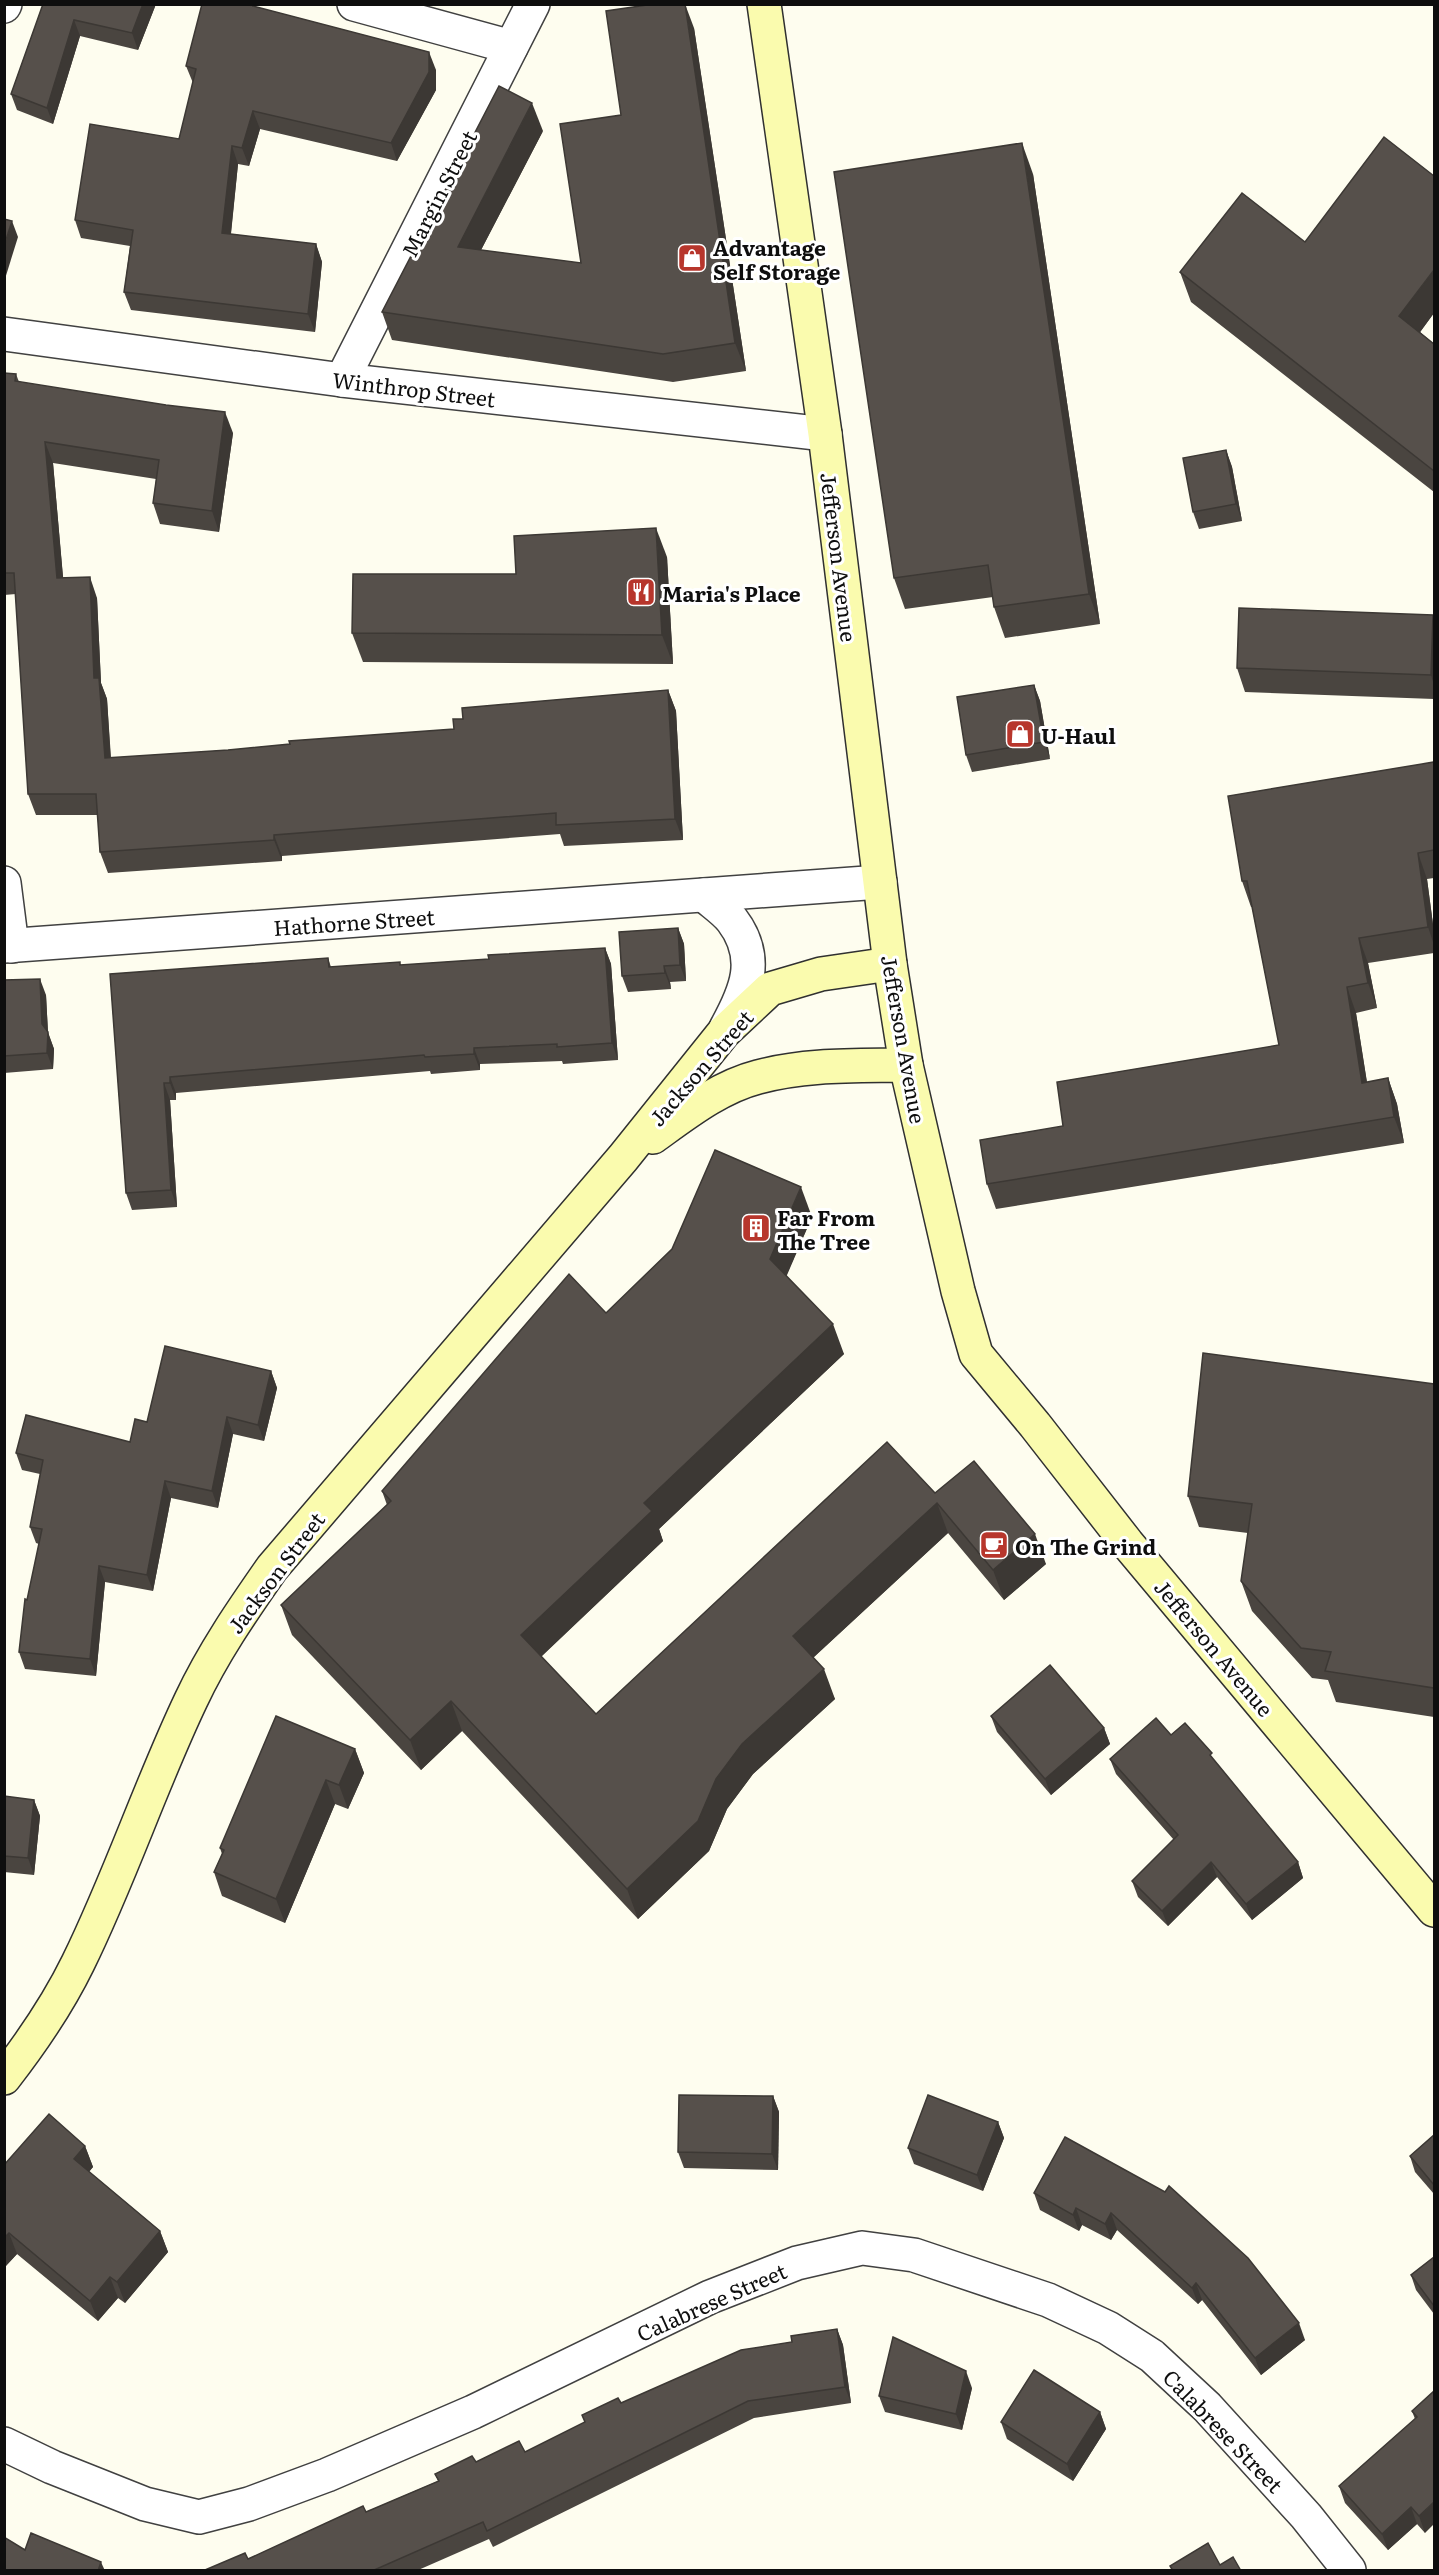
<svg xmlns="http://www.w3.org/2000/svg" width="1439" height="2575" font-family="Literata,serif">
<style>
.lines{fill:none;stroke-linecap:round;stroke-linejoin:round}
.minor-casing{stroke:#414141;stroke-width:36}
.secondary-casing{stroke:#303030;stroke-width:36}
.minor{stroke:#fff;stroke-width:33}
.secondary{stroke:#fafbae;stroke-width:33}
.wall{fill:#4a4540}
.shaded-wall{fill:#3c3834}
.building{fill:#56504b;stroke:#3c3834;stroke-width:1.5}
.labels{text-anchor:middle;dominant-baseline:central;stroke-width:6;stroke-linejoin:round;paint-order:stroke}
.street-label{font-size:21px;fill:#0e0e0e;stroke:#fff}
.poi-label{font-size:21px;font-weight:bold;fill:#0e0e0e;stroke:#fff;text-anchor:start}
</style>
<rect width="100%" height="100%" fill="#fefdef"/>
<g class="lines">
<g class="minor-casing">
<g id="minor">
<path d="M 354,4 L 511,47"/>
<path d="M 4,6 L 5,4"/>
<path d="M 4,334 L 342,380 L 825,434"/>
<path d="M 342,380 L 533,4"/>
<path d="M 4,883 L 12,946"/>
<path d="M 704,895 C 713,903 725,911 732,920 C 761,958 746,992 726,1028"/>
<path d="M 4,946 L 880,882"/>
<path d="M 4,2444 L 52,2467 L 145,2504 L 199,2517 L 249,2504 L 327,2475 L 473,2412 L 710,2297 L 797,2263 L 862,2248 L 914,2255 L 1048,2300 L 1108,2328 L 1152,2356 L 1207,2407 L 1306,2516 L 1349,2570"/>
</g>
</g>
<g class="secondary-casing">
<g id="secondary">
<path d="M 764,4 L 825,434 L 890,964 L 906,1065 L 958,1291 L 976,1354 L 1035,1425 L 1127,1543 L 1434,1910"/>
<path d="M 653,1137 C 685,1114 719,1087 758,1077 C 806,1064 856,1066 906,1065"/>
<path d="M 4,2078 C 32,2042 58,2004 78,1963 C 120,1878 150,1786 191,1700 C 213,1653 242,1611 272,1568 L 623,1158 L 724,1032 L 770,989 L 821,974 L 890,964"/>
</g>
</g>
<use href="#minor" class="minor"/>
<use href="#secondary" class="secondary"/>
</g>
<g class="wall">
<path d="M 43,4 L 156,4 L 138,50 L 80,36 L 53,124 L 17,110 L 11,94 Z"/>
<path d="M 256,7 L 436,70 L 436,90 L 397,161 L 260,129 L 249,166 L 238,164 L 231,234 L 316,244 L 322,262 L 315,332 L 131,310 L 124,292 L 130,246 L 81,238 L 75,220 L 179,139 L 193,83 L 186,66 Z"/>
<path d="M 694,28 L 746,371 L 673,382 L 392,340 L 382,312 L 543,131 L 481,250 L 581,263 L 621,115 Z"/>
<path d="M 1033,174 L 1100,624 L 1005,638 L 994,607 L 993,597 L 905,609 L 894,578 Z"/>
<path d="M 1305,242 L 1434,313 L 1420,332 L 1434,344 L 1434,492 L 1191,302 L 1180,272 Z"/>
<path d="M 4,373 L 16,374 L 19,382 L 233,433 L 219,532 L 160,524 L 153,503 L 156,479 L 53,463 L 63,578 L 97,598 L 101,683 L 107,699 L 111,758 L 228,750 L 454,729 L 463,719 L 668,690 L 676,711 L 683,840 L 564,846 L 560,834 L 282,856 L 282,861 L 108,873 L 100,852 L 98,815 L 36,815 L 28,794 L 16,594 L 4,595 Z"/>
<path d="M 1226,450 L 1232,467 L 1242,521 L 1199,529 L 1193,512 Z"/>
<path d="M 667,557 L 673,664 L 363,662 L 352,633 L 516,574 Z"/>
<path d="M 1434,618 L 1434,699 L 1245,692 L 1237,668 Z"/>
<path d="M 1034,685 L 1040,701 L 1050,759 L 972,772 L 966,755 Z"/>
<path d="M 1434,762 L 1434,878 L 1427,879 L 1434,932 L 1434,953 L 1368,963 L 1377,1008 L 1356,1013 L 1367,1082 L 1388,1078 L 1397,1104 L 1404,1143 L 996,1209 L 987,1184 L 1063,1126 L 1279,1045 L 1252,907 L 1251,907 L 1242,881 Z"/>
<path d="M 678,928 L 684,944 L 686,981 L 670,982 L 671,989 L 628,992 L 622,976 Z"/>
<path d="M 605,948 L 611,964 L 618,1060 L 563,1064 L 562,1061 L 480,1064 L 480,1070 L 431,1074 L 430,1071 L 176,1093 L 176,1100 L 170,1100 L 177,1207 L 132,1210 L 126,1193 L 110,974 L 328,958 L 331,967 L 401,965 L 489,959 Z"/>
<path d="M 4,980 L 46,995 L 48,1032 L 54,1049 L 53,1069 L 4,1073 Z"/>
<path d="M 812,1217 L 786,1276 L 844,1354 L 659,1529 L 663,1541 L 541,1657 L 596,1714 L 935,1493 L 1046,1564 L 1004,1600 L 948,1533 L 813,1658 L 835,1699 L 753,1774 L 727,1809 L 709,1851 L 638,1919 L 462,1731 L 421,1770 L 292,1635 L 281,1605 L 387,1505 L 382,1491 L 606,1313 Z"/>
<path d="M 271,1371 L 277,1388 L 264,1441 L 233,1434 L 218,1508 L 171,1498 L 153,1591 L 105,1582 L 96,1676 L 25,1669 L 19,1652 L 27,1600 L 39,1544 L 36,1543 L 30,1527 L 40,1474 L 22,1470 L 16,1453 L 130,1442 L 147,1422 Z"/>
<path d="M 1434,1384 L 1434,1717 L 1336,1702 L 1328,1680 L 1312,1678 L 1252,1611 L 1241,1581 L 1248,1533 L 1199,1527 L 1188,1496 Z"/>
<path d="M 991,1716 L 1104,1728 L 1110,1744 L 1051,1795 L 997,1732 Z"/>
<path d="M 1171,1735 L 1214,1761 L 1298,1862 L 1303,1878 L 1252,1920 L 1217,1877 L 1168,1926 L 1138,1897 L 1132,1881 L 1174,1840 L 1116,1774 L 1110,1759 Z"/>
<path d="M 355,1749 L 364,1773 L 348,1809 L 335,1804 L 285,1923 L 222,1896 L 214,1872 L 222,1854 L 220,1848 Z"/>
<path d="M 4,1796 L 34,1800 L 40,1816 L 34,1875 L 4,1872 Z"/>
<path d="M 773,2096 L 779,2112 L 778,2170 L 684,2168 L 678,2152 Z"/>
<path d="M 998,2122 L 1004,2138 L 983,2191 L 914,2164 L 908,2148 Z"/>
<path d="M 1434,2135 L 1434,2194 L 1415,2172 L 1410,2156 Z"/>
<path d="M 1065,2137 L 1305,2340 L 1261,2375 L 1202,2300 L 1198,2304 L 1117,2230 L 1111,2240 L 1082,2225 L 1079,2231 L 1040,2210 L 1034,2193 Z"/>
<path d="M 85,2146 L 93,2167 L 89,2172 L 160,2231 L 168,2252 L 125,2303 L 118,2298 L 98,2321 L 17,2254 L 4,2268 L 4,2165 Z"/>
<path d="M 1434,2257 L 1434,2314 L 1416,2290 L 1411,2275 Z"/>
<path d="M 837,2329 L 843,2345 L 851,2403 L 754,2418 L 493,2547 L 489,2539 L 416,2571 L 205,2571 L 248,2559 L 366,2512 L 438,2481 L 435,2474 L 476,2462 L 525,2452 L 585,2422 L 582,2415 L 621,2403 L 792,2342 Z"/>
<path d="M 972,2388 L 962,2430 L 885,2412 L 879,2396 Z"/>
<path d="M 1434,2391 L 1425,2533 L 1417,2524 L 1388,2550 L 1345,2503 L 1339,2486 L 1415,2419 L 1412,2411 Z"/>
<path d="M 1100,2412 L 1106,2429 L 1073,2481 L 1007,2439 L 1001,2422 Z"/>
</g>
<g class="shaded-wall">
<path d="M 143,4 L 156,4 L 138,50 L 132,33 Z"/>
<path d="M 685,4 L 694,28 L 746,371 L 735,343 Z"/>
<path d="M 74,20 L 80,36 L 53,124 L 47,108 Z"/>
<path d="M 429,52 L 436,70 L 436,90 L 397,161 L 391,143 Z"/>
<path d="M 532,103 L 543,131 L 468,275 L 458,247 Z"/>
<path d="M 253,111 L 260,129 L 249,166 L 242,148 Z"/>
<path d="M 1022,143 L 1033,174 L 1100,624 L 1089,594 Z"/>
<path d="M 232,146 L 238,164 L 229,251 L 222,233 Z"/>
<path d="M 12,221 L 18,237 L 4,282 L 4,246 Z"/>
<path d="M 316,244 L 322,262 L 315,332 L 308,314 Z"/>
<path d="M 1434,270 L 1434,313 L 1410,346 L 1399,316 Z"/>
<path d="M 225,412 L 233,433 L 219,532 L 212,511 Z"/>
<path d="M 45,442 L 53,463 L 65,599 L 57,578 Z"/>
<path d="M 1226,450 L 1232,467 L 1242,521 L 1236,504 Z"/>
<path d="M 656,528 L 667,557 L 673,664 L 662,635 Z"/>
<path d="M 90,577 L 97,598 L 101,683 L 107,699 L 112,780 L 105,758 L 94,678 Z"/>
<path d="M 1433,615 L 1434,618 L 1434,685 L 1431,675 Z"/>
<path d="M 1034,685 L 1040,701 L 1050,759 L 1044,742 Z"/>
<path d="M 668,690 L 676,711 L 683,840 L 675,819 Z"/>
<path d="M 274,835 L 282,856 L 282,861 L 274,840 Z"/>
<path d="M 1418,853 L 1427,879 L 1434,932 L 1434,945 L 1428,927 Z"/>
<path d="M 678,928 L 684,944 L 686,981 L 680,965 Z"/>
<path d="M 1359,938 L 1368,963 L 1377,1008 L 1368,983 Z"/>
<path d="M 605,948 L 611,964 L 618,1060 L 612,1043 Z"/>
<path d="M 664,966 L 670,982 L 671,989 L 665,973 Z"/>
<path d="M 40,979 L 46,995 L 48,1033 L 54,1049 L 53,1069 L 47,1053 L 42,1024 Z"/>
<path d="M 1347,987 L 1356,1013 L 1371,1109 L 1362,1083 Z"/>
<path d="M 474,1048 L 480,1064 L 480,1070 L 474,1054 Z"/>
<path d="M 170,1077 L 176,1093 L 176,1100 L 170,1083 Z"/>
<path d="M 1388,1078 L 1397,1104 L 1404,1143 L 1394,1117 Z"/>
<path d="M 164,1083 L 170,1100 L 177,1207 L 171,1190 Z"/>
<path d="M 801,1187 L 812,1217 L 781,1289 L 770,1259 Z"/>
<path d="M 833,1324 L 844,1354 L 659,1529 L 663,1541 L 532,1665 L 521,1635 L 644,1503 Z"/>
<path d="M 271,1371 L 277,1388 L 264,1441 L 258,1425 Z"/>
<path d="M 227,1417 L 233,1434 L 218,1508 L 212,1491 Z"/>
<path d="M 165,1481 L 171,1498 L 153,1591 L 147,1575 Z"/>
<path d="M 937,1503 L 948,1533 L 804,1666 L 793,1636 Z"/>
<path d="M 1035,1534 L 1046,1564 L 1004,1600 L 993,1570 Z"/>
<path d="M 99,1566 L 105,1582 L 96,1676 L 90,1659 Z"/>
<path d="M 824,1669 L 835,1699 L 753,1774 L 727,1809 L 709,1851 L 638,1919 L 627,1889 L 716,1779 L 742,1744 Z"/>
<path d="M 451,1701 L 462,1731 L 421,1770 L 410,1740 Z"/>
<path d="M 1104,1728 L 1110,1744 L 1051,1795 L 1045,1779 Z"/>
<path d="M 355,1749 L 364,1773 L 348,1809 L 339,1785 Z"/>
<path d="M 326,1780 L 335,1804 L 285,1923 L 276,1899 Z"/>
<path d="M 34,1800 L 40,1816 L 34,1875 L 28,1858 Z"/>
<path d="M 1211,1862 L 1217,1877 L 1168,1926 L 1162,1911 Z"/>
<path d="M 1298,1862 L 1303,1878 L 1252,1920 L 1246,1904 Z"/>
<path d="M 773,2096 L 779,2112 L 778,2170 L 772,2154 Z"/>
<path d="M 998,2122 L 1004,2138 L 983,2191 L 977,2175 Z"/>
<path d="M 85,2146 L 93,2167 L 81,2180 L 74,2159 Z"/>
<path d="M 1076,2208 L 1082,2225 L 1079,2231 L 1073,2215 Z"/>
<path d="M 1111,2213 L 1117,2230 L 1111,2240 L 1105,2224 Z"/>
<path d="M 160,2231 L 168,2252 L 125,2303 L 117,2282 Z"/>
<path d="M 9,2233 L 17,2254 L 4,2268 L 4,2238 Z"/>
<path d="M 110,2277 L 118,2298 L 98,2321 L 90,2301 Z"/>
<path d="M 1196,2283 L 1202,2300 L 1198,2304 L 1192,2288 Z"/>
<path d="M 1299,2323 L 1305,2340 L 1261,2375 L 1255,2358 Z"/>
<path d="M 837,2329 L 843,2345 L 851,2403 L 845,2387 Z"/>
<path d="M 966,2371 L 972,2388 L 962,2430 L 956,2414 Z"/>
<path d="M 1100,2412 L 1106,2429 L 1073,2481 L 1067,2464 Z"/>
<path d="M 1434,2502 L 1434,2524 L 1425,2533 L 1419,2516 Z"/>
<path d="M 1411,2507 L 1417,2524 L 1388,2550 L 1382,2534 Z"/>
<path d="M 101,2562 L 105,2571 L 98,2571 Z"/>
</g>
<g class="building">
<path d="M 43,4 L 143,4 L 132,33 L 74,20 L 47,108 L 11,94 Z"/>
<path d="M 202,4 L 254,4 L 253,6 L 429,52 L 429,72 L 391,143 L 253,111 L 242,148 L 232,146 L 222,233 L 316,244 L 308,314 L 124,292 L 133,230 L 75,220 L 90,124 L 179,139 L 196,69 L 186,66 Z"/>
<path d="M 654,4 L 685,4 L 735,343 L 663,354 L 382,312 L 499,86 L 532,103 L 458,247 L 581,263 L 560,124 L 621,115 L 606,11 Z"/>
<path d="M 1384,137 L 1434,176 L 1434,270 L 1399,316 L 1434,344 L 1434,471 L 1180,272 L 1242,193 L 1305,242 Z"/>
<path d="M 1022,143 L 1089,594 L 994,607 L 988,565 L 894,578 L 834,172 Z"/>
<path d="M 4,219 L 12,221 L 4,246 Z"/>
<path d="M 4,373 L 16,374 L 15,381 L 166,405 L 225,412 L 212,511 L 153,503 L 159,460 L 45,442 L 57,578 L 90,577 L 94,678 L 99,678 L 105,758 L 228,750 L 290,744 L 289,741 L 454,729 L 453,719 L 463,719 L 462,708 L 668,690 L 675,819 L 556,825 L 556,813 L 274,835 L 274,840 L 100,852 L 96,794 L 28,794 L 14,573 L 4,573 Z"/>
<path d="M 1226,450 L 1236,504 L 1193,512 L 1183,458 Z"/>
<path d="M 656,528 L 662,635 L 352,633 L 353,574 L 516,574 L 514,536 Z"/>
<path d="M 1239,608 L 1433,615 L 1431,675 L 1237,668 Z"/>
<path d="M 1034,685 L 1044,742 L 966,755 L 957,697 Z"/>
<path d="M 1434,762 L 1434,850 L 1418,853 L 1428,927 L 1359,938 L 1368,983 L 1347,987 L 1362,1083 L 1388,1078 L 1394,1117 L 987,1184 L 980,1140 L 1063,1126 L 1057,1082 L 1279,1045 L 1247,881 L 1242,881 L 1228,796 Z"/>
<path d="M 678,928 L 680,965 L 664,966 L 665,973 L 622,976 L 619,932 Z"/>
<path d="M 605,948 L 612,1043 L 557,1047 L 557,1044 L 474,1048 L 474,1054 L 425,1057 L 424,1055 L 170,1077 L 170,1083 L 164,1083 L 171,1190 L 126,1193 L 110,974 L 328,958 L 329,967 L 400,962 L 400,965 L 489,959 L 488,955 Z"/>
<path d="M 40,979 L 42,1024 L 48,1032 L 47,1053 L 4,1056 L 4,980 Z"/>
<path d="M 715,1150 L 801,1187 L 770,1259 L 833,1324 L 644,1503 L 652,1511 L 521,1635 L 596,1714 L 887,1442 L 935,1493 L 974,1461 L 1035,1534 L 993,1570 L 937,1503 L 793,1636 L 824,1669 L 742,1744 L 716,1779 L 698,1821 L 627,1889 L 451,1701 L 410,1740 L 281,1605 L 391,1501 L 382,1491 L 569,1274 L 606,1313 L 672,1249 Z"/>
<path d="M 165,1346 L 271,1371 L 258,1425 L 227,1417 L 212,1491 L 165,1481 L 147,1575 L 99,1566 L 90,1659 L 19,1652 L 25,1599 L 27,1600 L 42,1529 L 30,1527 L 43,1460 L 16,1453 L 26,1415 L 130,1442 L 135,1419 L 147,1422 Z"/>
<path d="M 1203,1353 L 1434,1384 L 1434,1688 L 1325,1671 L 1331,1652 L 1301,1648 L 1241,1581 L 1252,1504 L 1188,1496 Z"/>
<path d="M 1050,1665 L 1104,1728 L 1045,1779 L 991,1716 Z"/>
<path d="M 276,1716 L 355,1749 L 339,1785 L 326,1780 L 276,1899 L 214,1872 L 224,1850 L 220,1848 Z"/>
<path d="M 1156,1718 L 1171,1735 L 1185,1723 L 1212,1753 L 1210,1755 L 1298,1862 L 1246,1904 L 1211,1862 L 1162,1911 L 1132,1881 L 1178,1835 L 1110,1759 Z"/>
<path d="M 4,1796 L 34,1800 L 28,1858 L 4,1856 Z"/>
<path d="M 679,2095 L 773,2096 L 772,2154 L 678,2152 Z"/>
<path d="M 928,2095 L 998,2122 L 977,2175 L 908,2148 Z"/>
<path d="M 49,2114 L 85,2146 L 74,2159 L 160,2231 L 117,2282 L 110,2277 L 90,2301 L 9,2233 L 4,2238 L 4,2165 Z"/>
<path d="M 1434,2135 L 1434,2185 L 1410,2156 Z"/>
<path d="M 1065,2137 L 1165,2192 L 1169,2186 L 1248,2258 L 1299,2323 L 1255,2358 L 1196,2283 L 1192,2288 L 1111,2213 L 1105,2224 L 1076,2208 L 1073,2215 L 1034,2193 Z"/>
<path d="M 1434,2257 L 1434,2306 L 1411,2275 Z"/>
<path d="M 837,2329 L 845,2387 L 748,2401 L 487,2531 L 483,2522 L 372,2571 L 205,2570 L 245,2553 L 248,2559 L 363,2506 L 366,2512 L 439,2481 L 435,2474 L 472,2456 L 476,2462 L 519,2441 L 525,2452 L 585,2422 L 582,2415 L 618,2398 L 621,2403 L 741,2350 L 792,2342 L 791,2336 Z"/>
<path d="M 893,2337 L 966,2371 L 956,2414 L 879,2396 Z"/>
<path d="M 1034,2370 L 1100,2412 L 1067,2464 L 1001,2422 Z"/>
<path d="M 1434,2391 L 1434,2502 L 1419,2516 L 1411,2507 L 1382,2534 L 1339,2486 L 1417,2417 L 1412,2411 Z"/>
<path d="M 31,2533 L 101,2562 L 98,2571 L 4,2571 L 4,2537 L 25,2550 Z"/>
<path d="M 1208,2543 L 1220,2565 L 1233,2557 L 1241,2571 L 1173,2571 L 1170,2566 Z"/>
</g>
<defs>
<g id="shop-square" transform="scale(1.5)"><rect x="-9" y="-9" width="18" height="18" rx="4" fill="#b7362c" stroke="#fff"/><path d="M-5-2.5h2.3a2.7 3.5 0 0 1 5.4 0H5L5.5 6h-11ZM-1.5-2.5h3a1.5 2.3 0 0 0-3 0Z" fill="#fff"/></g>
<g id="restaurant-square" transform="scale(1.5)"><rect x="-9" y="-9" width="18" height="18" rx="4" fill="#b7362c" stroke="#fff"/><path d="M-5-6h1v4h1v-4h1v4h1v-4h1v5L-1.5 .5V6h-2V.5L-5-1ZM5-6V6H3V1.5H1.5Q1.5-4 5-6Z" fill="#fff"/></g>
<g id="building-square" transform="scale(1.5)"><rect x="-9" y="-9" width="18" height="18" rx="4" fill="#b7362c" stroke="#fff"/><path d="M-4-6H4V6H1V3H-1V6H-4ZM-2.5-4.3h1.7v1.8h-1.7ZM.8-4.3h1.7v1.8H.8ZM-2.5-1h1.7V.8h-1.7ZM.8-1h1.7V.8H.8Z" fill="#fff"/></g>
<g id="cafe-square" transform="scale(1.5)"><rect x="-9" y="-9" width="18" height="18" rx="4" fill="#b7362c" stroke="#fff"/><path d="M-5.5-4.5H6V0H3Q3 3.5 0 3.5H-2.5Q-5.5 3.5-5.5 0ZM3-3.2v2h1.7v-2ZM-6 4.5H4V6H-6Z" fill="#fff"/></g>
</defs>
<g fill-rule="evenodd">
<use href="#shop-square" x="692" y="258"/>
<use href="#restaurant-square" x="641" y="592"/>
<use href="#shop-square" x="1020" y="734"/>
<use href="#building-square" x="756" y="1228"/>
<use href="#cafe-square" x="994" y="1545"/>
</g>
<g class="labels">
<g class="street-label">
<text transform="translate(438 193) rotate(-63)">Margin Street</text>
<text transform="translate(414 388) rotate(7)">Winthrop Street</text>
<text transform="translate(840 557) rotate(83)">Jefferson Avenue</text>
<text transform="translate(354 921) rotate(-4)">Hathorne Street</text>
<text transform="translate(905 1039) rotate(80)">Jefferson Avenue</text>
<text transform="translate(700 1067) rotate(-49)">Jackson Street</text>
<text transform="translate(275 1572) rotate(-53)">Jackson Street</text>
<text transform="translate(1215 1647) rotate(50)">Jefferson Avenue</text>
<text transform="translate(711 2301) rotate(-24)">Calabrese Street</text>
<text transform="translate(1224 2430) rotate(46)">Calabrese Street</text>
</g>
<g class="poi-label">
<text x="713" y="246">Advantage<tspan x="713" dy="24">Self Storage</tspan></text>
<text x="662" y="592">Maria's Place</text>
<text x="1041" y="734">U-Haul</text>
<text x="777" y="1216">Far From<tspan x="777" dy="24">The Tree</tspan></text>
<text x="1015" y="1545">On The Grind</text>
</g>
</g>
<rect width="1439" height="2575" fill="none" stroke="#0e0e0e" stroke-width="12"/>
</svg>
